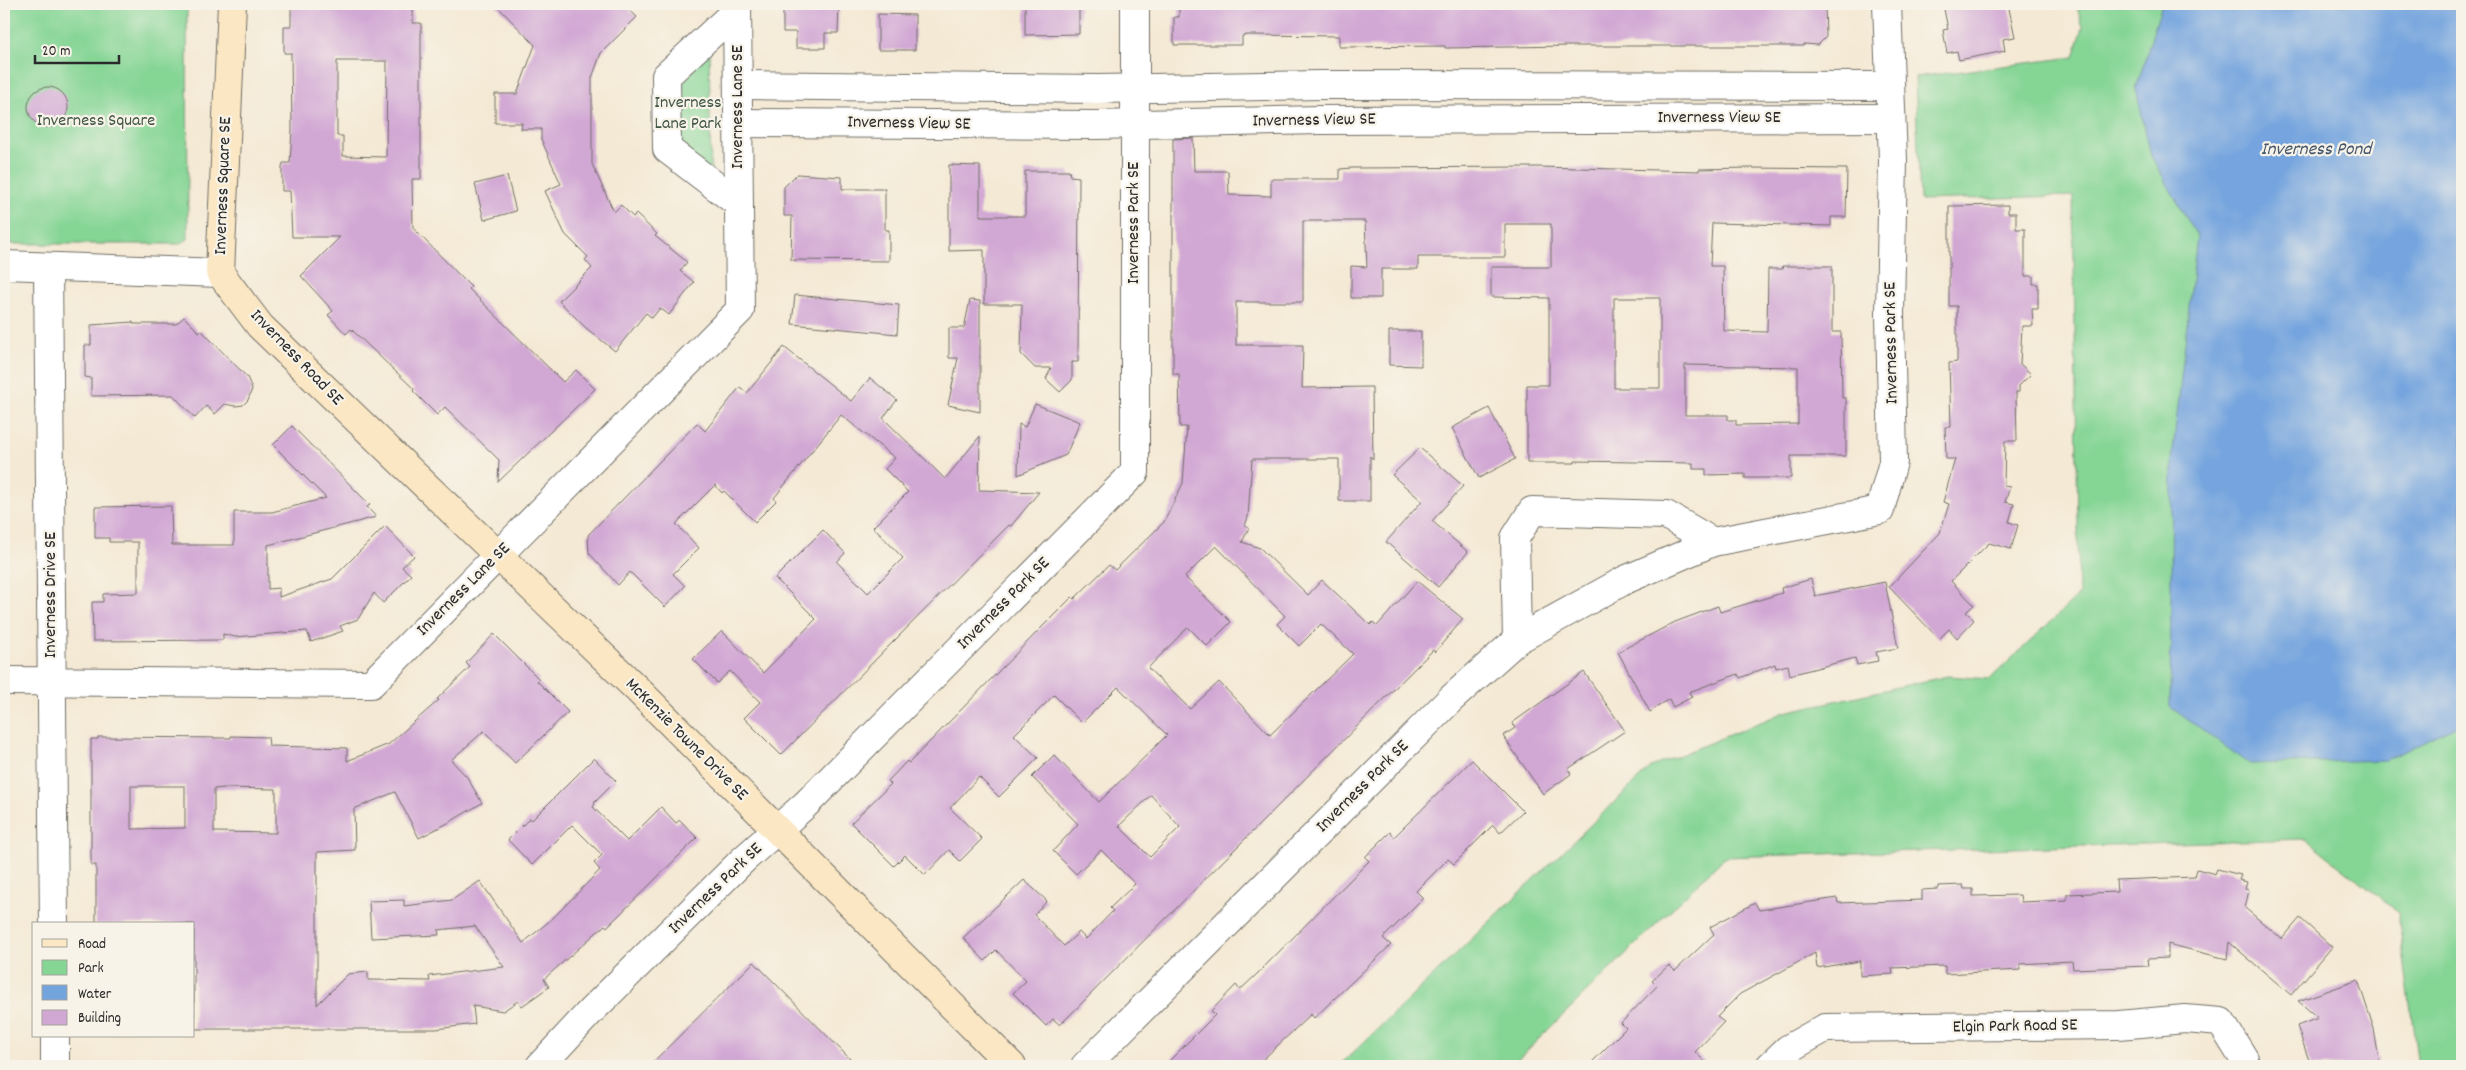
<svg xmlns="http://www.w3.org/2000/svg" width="2466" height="1070" font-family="Dekko,sans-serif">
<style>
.green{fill:#85d595;stroke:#588060}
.water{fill:#74a4de;stroke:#506884}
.building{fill:#d1a7d4;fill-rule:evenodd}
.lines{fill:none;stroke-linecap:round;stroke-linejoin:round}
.street-casing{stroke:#716e66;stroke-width:30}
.secondary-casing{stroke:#716e66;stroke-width:30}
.street{stroke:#fff;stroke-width:28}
.secondary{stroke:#fbe7c3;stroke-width:28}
.labels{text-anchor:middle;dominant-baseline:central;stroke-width:4.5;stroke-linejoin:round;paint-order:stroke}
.park-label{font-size:18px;fill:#425646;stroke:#f7f3e8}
.street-label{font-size:18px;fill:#2b2b2b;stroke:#f7f3e8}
.water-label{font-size:19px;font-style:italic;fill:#45556a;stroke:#f7f3e8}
</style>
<rect width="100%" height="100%" fill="#f7f3e8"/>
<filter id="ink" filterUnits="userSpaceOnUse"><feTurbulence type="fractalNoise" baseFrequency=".02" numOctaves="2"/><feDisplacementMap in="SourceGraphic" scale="10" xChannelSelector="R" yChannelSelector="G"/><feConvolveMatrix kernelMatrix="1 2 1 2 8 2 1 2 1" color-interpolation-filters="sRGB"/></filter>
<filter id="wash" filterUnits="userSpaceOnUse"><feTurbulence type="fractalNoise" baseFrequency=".0096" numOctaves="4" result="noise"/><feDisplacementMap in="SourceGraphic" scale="20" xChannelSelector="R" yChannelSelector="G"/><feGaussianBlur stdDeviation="1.12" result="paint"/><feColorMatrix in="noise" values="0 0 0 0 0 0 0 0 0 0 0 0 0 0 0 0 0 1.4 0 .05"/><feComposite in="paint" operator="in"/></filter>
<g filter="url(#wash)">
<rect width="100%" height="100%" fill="#f4e9d4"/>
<g class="green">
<path d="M 4,4 L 187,4 L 188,239 L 180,244 L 4,244 Z"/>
<path d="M 2076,4 L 2462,4 L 2462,1066 L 2418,1066 L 2398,912 L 2306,839 L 1725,857 L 1511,1066 L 1339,1066 L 1651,767 L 1785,712 L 1948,676 L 1990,679 L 2079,595 L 2073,196 L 1920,200 L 1915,77 L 2074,57 L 2083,27 Z"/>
<path d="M 709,36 L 711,183 L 667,149 L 666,76 Z"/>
</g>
<path class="water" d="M 2162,4 L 2462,4 L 2462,723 L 2386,760 L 2250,764 L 2170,707 L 2172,460 L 2197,236 L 2151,156 L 2136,89 Z"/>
<g id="blocks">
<g class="building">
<path d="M 291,4 L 413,4 L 413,23 L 421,23 L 421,179 L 412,179 L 413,228 L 471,287 L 469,289 L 563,382 L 576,370 L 595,389 L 498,482 L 499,460 L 445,407 L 437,415 L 413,391 L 414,389 L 351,329 L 346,334 L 328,315 L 333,311 L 301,276 L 340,237 L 292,237 L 290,191 L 282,191 L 282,167 L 283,163 L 290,163 L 292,130 L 291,53 L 284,53 L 284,26 L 291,26 ZM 337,61 L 387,61 L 386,157 L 343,156 L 343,136 L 337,136 Z"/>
<path d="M 495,4 L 623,4 L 637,17 L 601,53 L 592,78 L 592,164 L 614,212 L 621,205 L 633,217 L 636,214 L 657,234 L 655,236 L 687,262 L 680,271 L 694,282 L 669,315 L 660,308 L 652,318 L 646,313 L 615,351 L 586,328 L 559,301 L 592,268 L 585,260 L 588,257 L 565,234 L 545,191 L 561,184 L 541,139 L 541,129 L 521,129 L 522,123 L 495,123 L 495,94 L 517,94 L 535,45 Z"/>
<path d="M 783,4 L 839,4 L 838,33 L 825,33 L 825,48 L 796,48 L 796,32 L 783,32 Z"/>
<path d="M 1025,4 L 1079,4 L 1079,34 L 1025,35 Z"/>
<path d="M 1179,4 L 1825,4 L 1826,37 L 1818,45 L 1804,44 L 1804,46 L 1570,46 L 1445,48 L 1445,46 L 1339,47 L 1339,36 L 1248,35 L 1242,36 L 1242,45 L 1174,45 L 1174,17 L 1179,17 Z"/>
<path d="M 1943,4 L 2008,4 L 2015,37 L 2003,39 L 2005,51 L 1959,60 L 1957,51 L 1947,53 L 1943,30 L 1948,29 Z"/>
<path d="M 878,14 L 915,15 L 915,50 L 878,50 Z"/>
<circle cx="48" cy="107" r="20"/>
<path d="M 1193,138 L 1194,171 L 1228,171 L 1229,195 L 1271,196 L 1271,179 L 1340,179 L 1340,169 L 1352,168 L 1537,167 L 1699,171 L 1699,169 L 1750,168 L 1847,169 L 1846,217 L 1831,217 L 1831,226 L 1712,223 L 1710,266 L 1723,266 L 1724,331 L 1767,332 L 1768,269 L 1783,269 L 1782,266 L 1832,266 L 1832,332 L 1841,332 L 1842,398 L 1846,398 L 1846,456 L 1791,456 L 1791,478 L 1745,478 L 1745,474 L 1706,475 L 1706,469 L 1693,469 L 1693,463 L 1575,461 L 1575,463 L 1527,463 L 1527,385 L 1549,385 L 1549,298 L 1491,297 L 1491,267 L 1551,267 L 1551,224 L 1505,224 L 1505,257 L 1418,257 L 1418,269 L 1381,269 L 1381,298 L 1351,298 L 1351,266 L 1367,267 L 1365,221 L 1303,221 L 1303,302 L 1236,302 L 1236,345 L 1303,345 L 1302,388 L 1372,387 L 1373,459 L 1370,456 L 1370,501 L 1339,501 L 1339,459 L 1252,459 L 1248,517 L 1245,526 L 1249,528 L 1242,542 L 1260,548 L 1308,595 L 1322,580 L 1370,625 L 1373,622 L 1377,626 L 1417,581 L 1463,619 L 1435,652 L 1433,650 L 1060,1025 L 1053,1019 L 1046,1026 L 1013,993 L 1026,981 L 996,950 L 985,961 L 963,938 L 1024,880 L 1047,901 L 1034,915 L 1064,946 L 1079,932 L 1086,939 L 1113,911 L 1110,908 L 1135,884 L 1101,850 L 1076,874 L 1053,851 L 1078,824 L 1032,777 L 1054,755 L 1099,802 L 1167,735 L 1118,687 L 1082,723 L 1054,695 L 1014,735 L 1038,758 L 999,797 L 979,777 L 950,808 L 982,839 L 960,861 L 949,850 L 925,875 L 905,855 L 894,866 L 851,823 L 891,784 L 888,781 L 907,761 L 909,763 L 1042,627 L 1072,597 L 1074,599 L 1109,565 L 1115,570 L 1164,522 L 1183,483 L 1187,427 L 1180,427 L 1179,374 L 1173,374 L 1173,139 ZM 1614,298 L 1660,298 L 1660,388 L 1614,388 ZM 1685,365 L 1798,367 L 1798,424 L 1736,425 L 1736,420 L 1728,420 L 1728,415 L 1685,415 ZM 1216,546 L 1285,616 L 1277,624 L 1299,646 L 1321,624 L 1353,654 L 1270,735 L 1219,682 L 1190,709 L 1148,668 L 1188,627 L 1207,646 L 1231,622 L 1185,577 ZM 1151,795 L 1180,827 L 1150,857 L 1119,826 Z"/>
<path d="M 949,165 L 980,166 L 980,216 L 1025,216 L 1025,171 L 1069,171 L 1070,176 L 1079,177 L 1078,362 L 1072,362 L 1072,380 L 1060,392 L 1046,379 L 1051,368 L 1035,368 L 1021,354 L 1022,304 L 984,304 L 984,250 L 949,251 Z"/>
<path d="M 797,174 L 842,177 L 842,189 L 885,189 L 885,230 L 889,230 L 889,261 L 791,260 L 792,216 L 784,216 L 784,187 Z"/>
<path d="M 507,176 L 516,211 L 484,220 L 475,184 Z"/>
<path d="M 2008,205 L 2008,213 L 2016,213 L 2016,229 L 2025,229 L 2025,276 L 2033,276 L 2033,284 L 2038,284 L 2038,309 L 2032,309 L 2033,326 L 2022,326 L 2020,364 L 2031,374 L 2019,386 L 2019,392 L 2016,392 L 2017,441 L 2005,441 L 2004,486 L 2010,487 L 2005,502 L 2014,504 L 2009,522 L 2018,525 L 2011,549 L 1989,543 L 1951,581 L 1974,605 L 1966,612 L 1974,620 L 1957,638 L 1949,629 L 1939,639 L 1889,587 L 1940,533 L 1949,504 L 1943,502 L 1955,459 L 1946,459 L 1945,427 L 1951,427 L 1949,363 L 1957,362 L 1957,306 L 1949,306 L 1949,206 Z"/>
<path d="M 795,295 L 899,305 L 897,334 L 792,324 Z"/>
<path d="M 970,300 L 980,301 L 980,412 L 948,405 L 958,358 L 949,358 L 949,328 L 964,328 Z"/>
<path d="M 184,317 L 199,332 L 201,330 L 247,377 L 252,389 L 248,400 L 243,405 L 235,406 L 225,404 L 215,414 L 206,406 L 195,418 L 173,395 L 91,396 L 91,378 L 85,377 L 85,345 L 91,345 L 91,325 L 133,322 L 133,324 L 176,324 Z"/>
<path d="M 1389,331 L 1421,331 L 1421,366 L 1389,365 Z"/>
<path d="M 784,347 L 851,401 L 870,378 L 897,400 L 883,418 L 945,479 L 980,436 L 979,490 L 1039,492 L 1011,526 L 1009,525 L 781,755 L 744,718 L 760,702 L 730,671 L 717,683 L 693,659 L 722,631 L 763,673 L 816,619 L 775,578 L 823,530 L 845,553 L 837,562 L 868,593 L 903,558 L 873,527 L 908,492 L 885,469 L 895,458 L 841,415 L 774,498 L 776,501 L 755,522 L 724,491 L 722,493 L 715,485 L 676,524 L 699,548 L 673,574 L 685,586 L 665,607 L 630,572 L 618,585 L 589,553 L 588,535 L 697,423 L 705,431 L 740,387 L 747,393 Z"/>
<path d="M 1035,404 L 1080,422 L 1066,455 L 1018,475 L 1019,424 L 1025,427 Z"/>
<path d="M 1489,408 L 1515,459 L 1479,478 L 1452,428 Z"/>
<path d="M 292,426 L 370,505 L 367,507 L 376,517 L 268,545 L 268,589 L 279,588 L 279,597 L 332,579 L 385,526 L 414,556 L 402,567 L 411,575 L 383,603 L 374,593 L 358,619 L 340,626 L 343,631 L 311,642 L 307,631 L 235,637 L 223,634 L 223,640 L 93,641 L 92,602 L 103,602 L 103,594 L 138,593 L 138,542 L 109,542 L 109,538 L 95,538 L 95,507 L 171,506 L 172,545 L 234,545 L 234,512 L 272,512 L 326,498 L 273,445 Z"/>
<path d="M 1420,448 L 1463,486 L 1432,521 L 1468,552 L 1438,587 L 1386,542 L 1422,501 L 1392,475 Z"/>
<path d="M 1811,579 L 1815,596 L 1885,582 L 1898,648 L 1876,652 L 1878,661 L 1857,665 L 1855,658 L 1790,675 L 1788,665 L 1776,668 L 1775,664 L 1740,678 L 1738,674 L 1689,692 L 1692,697 L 1673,707 L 1669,699 L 1650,712 L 1618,652 L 1675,622 L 1718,606 L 1720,612 L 1782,593 L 1781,588 Z"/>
<path d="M 494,634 L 539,679 L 537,681 L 568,712 L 515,763 L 484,731 L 451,760 L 467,777 L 482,803 L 448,823 L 419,838 L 395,792 L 354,809 L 355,850 L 317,852 L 317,1005 L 348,974 L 368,972 L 368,980 L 430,981 L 429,976 L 504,967 L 475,926 L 438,930 L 439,935 L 371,938 L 369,901 L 404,900 L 404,906 L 452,900 L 480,881 L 523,943 L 553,918 L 600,870 L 594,863 L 602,855 L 572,825 L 532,865 L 508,840 L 530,818 L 532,820 L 594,758 L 616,781 L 594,803 L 595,804 L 593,807 L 627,841 L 661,807 L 676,823 L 680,820 L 697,838 L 607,927 L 605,925 L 544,979 L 549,987 L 522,1006 L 518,1001 L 503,1011 L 473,1006 L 475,1024 L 436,1029 L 194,1029 L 194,924 L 96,924 L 96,865 L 91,865 L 91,739 L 98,739 L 98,737 L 231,738 L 231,736 L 268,737 L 269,746 L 347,748 L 347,761 L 389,744 L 439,700 L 437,699 L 470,667 L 466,663 ZM 131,786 L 185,786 L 185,828 L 131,829 ZM 224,788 L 276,789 L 276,833 L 214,832 L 214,789 Z"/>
<path d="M 1584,672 L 1625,731 L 1568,769 L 1571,774 L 1543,794 L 1503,736 L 1515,728 L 1512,723 Z"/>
<path d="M 1472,760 L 1523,811 L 1500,833 L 1493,825 L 1454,864 L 1448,859 L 1416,891 L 1423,898 L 1383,938 L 1391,945 L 1375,960 L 1314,1018 L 1311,1014 L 1256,1066 L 1164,1066 L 1215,1015 L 1211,1011 L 1236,985 L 1240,990 L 1257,974 L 1369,861 L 1365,857 L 1390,832 L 1394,837 Z"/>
<path d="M 2197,869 L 2215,874 L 2217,869 L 2241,875 L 2239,880 L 2247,882 L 2245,889 L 2249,890 L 2245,908 L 2282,939 L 2300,918 L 2332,947 L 2291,995 L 2229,942 L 2227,959 L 2168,944 L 2168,958 L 2147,959 L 2148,966 L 2073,969 L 2072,961 L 2020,964 L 2020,970 L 1945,974 L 1945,966 L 1892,968 L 1893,974 L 1860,976 L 1860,961 L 1817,968 L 1815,953 L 1740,994 L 1717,1017 L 1724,1022 L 1695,1052 L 1709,1066 L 1588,1066 L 1626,1028 L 1621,1023 L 1657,986 L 1652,981 L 1669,965 L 1675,971 L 1714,934 L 1710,927 L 1755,903 L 1759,910 L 1837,898 L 1838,903 L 1922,900 L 1922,890 L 1938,889 L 1938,886 L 1963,885 L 1964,889 L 1973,889 L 1973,896 L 2020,895 L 2021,902 L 2067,900 L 2067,894 L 2117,892 L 2116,880 L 2195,877 Z"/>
<path d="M 754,962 L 857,1066 L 649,1066 Z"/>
<path d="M 2358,980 L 2374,1029 L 2380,1066 L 2311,1066 L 2297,1026 L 2318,1018 L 2298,1001 Z"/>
</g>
</g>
</g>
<g filter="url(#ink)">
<use href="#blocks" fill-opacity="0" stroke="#716e66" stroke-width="1"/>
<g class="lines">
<g class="street-casing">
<g id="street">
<path d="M 737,10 L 666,76 L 667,149 L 739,204"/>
<path d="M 738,85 L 1098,89 L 1321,85 L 1889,86"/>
<path d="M 738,123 L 1097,125 L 1320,120 L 1891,118"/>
<path d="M 4,265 L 220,273"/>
<path d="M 48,267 L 54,924"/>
<path d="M 1517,640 L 1515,538 L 1532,511 L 1666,515 L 1713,542"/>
<path d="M 4,681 L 371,684 L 740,310 L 737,4"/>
<path d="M 55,1036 L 55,1066"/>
<path d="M 540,1066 L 590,1012 L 743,860 L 805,805 L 1135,472 L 1135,4"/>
<path d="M 1085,1066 L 1451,699 L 1517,640 L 1625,580 L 1713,542 L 1880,510 L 1893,462 L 1890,313 L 1893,160 L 1887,4"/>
<path d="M 1770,1066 L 1788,1049 L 1825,1028 L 2119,1025 L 2185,1019 L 2221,1022 L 2244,1059 L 2245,1066"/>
</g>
</g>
<g class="secondary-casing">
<path id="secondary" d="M 232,4 L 220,273 L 260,326 L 638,690 L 1012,1066"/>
</g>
<use href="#street" class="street"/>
<use href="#secondary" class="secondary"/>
</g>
</g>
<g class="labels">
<g class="park-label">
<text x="688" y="103">Inverness<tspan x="688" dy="21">Lane Park</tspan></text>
<text x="96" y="121">Inverness Square</text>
</g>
<g class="street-label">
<text transform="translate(738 107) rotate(-90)">Inverness Lane SE</text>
<text x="1719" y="118">Inverness View SE</text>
<text transform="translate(1314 121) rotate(-1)">Inverness View SE</text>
<text transform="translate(909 124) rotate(1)">Inverness View SE</text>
<text transform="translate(224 186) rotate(-88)">Inverness Square SE</text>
<text transform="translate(1134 223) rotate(-90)">Inverness Park SE</text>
<text transform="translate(1892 343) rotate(-91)">Inverness Park SE</text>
<text transform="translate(296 358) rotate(46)">Inverness Road SE</text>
<text transform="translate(464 590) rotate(-45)">Inverness Lane SE</text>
<text transform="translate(51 595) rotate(-90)">Inverness Drive SE</text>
<text transform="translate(1004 604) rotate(-45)">Inverness Park SE</text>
<text transform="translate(686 740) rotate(45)">McKenzie Towne Drive SE</text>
<text transform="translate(1363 787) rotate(-45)">Inverness Park SE</text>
<text transform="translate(716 889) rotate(-44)">Inverness Park SE</text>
<text transform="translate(2015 1027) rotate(-1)">Elgin Park Road SE</text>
</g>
<g class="water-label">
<text x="2316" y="150">Inverness Pond</text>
</g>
</g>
<rect width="2466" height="1070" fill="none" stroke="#f7f3e8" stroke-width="20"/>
<rect x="32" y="922" width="162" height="115" fill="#f7f3e8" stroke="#a5a39c"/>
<rect x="42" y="939" width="25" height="8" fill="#fbe7c3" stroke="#a5a39c"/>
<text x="78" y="948" font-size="15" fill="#2b2b2b">Road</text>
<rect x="42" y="960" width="25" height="15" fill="#85d595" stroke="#a5a39c"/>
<text x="78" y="972" font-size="15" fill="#2b2b2b">Park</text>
<rect x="42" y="985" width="25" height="15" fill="#74a4de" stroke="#a5a39c"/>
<text x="78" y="998" font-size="15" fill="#2b2b2b">Water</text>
<rect x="42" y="1010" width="25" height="15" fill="#d1a7d4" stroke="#a5a39c"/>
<text x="78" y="1022" font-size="15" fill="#2b2b2b">Building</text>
<path d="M35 55v8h84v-8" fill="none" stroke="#2b2b2b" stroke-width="2.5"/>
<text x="42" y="55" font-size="15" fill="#2b2b2b" stroke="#f7f3e8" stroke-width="4" paint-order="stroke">20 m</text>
</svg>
